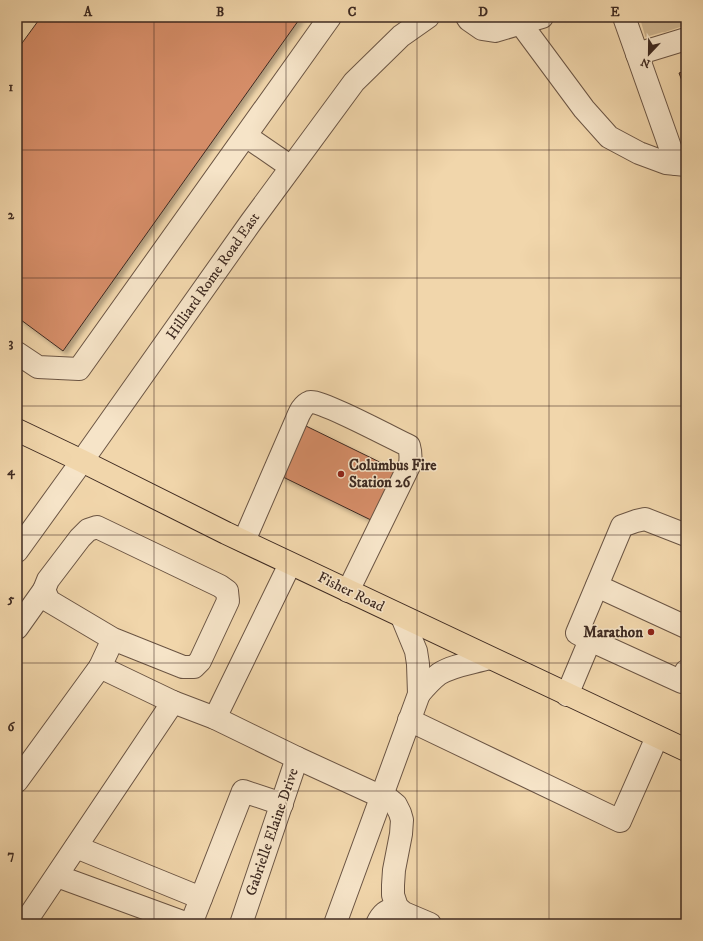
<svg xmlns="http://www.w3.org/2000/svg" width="703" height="941" font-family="'IM FELL DW Pica',serif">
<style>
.building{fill:#d58d68;stroke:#3e2a21;filter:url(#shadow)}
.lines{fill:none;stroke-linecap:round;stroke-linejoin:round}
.minor-tunnel{stroke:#cdb48f;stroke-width:22;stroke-dasharray:22 11;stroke-linecap:butt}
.minor-casing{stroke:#6b5544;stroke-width:24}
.major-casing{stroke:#3e2a21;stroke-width:24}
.minor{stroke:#f6e4c8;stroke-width:22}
.major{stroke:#f1d6ab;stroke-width:22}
.grid{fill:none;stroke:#3e2a21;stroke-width:1;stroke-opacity:0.55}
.poi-dot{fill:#8f2418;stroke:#f6e4c8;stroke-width:1.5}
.labels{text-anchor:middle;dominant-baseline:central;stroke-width:3;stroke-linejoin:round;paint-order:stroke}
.street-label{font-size:15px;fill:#3e2a21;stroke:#f6e4c8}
.poi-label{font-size:15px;font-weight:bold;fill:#3e2a21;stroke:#f6e4c8;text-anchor:start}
.neatline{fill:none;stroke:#3e2a21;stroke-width:1.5}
.grid-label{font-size:13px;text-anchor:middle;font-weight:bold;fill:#3e2a21}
</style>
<defs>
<filter id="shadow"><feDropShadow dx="3.5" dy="3.5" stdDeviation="2" flood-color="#0004"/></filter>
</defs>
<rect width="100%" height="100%" fill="#f1d6ab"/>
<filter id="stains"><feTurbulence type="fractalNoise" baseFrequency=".005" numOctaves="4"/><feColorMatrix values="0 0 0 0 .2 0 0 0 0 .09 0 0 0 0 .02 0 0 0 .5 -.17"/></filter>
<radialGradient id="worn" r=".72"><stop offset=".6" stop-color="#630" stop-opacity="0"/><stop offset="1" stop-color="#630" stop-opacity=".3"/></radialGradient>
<g class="building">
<path d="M 41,17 L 301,17 L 63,351 L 17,317 L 17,50 Z"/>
<path d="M 686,71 L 686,91 L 679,73 Z"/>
<path d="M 306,426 L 400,472 L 375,522 L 281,476 Z"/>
</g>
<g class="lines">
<g class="minor-tunnel">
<path d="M 651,17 L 656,34"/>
<path d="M 670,17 L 674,29"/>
</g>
<g class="minor-casing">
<g id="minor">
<path d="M 467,17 L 469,20 L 482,29 L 495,31 L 542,17"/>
<path d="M 624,17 L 676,164"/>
<path d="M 521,24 L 584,109 L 609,137 L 639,153 L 666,163 L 686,165"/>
<path d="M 637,54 L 686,39"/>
<path d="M 246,136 L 291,167"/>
<path d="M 17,353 L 38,367 L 79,369 L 330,17"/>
<path d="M 244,541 L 296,421 C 299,414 302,405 310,402 C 319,399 396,440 409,446 C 411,453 411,457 410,464 L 348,591"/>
<path d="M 17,551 L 82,461 L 251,222 L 354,82 L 401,36 L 428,17"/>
<path d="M 597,586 L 686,627"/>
<path d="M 17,628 L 44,590"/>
<path d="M 590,640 L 577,633 L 622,526 L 636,521 L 645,519 L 686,535"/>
<path d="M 100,667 L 113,639 L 49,601 L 44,590 L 48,580 L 80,538 L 88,530 L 97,527 L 220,586 L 227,591 L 228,601 L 200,661 L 194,667 L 183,667 L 113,639"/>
<path d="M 419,694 C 425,687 431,680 439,674 C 453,665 473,663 489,658"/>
<path d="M 567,695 L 590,640 L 682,682 L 686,671"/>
<path d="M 215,718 L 290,564"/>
<path d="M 409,720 L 620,821 L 657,737"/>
<path d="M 297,758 L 382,797 L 390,800 L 396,805 L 400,813 L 402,820 L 401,834 L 394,870 L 393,885 L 393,895 L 397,907 L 404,913 L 430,924"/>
<path d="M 17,781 L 100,667 L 173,702 L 215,718 L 297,758 L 241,924"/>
<path d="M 76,847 L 201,898"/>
<path d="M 57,876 L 188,924"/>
<path d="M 24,924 L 173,702"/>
<path d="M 191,924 L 243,791 L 282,804"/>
<path d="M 335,924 L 419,694 L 418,664 L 416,651 L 402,617"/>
<path d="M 377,924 C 382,913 386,911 397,907"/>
</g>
</g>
<g class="major-casing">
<path id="major" d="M 17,430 L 82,461 L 226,533 L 686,750"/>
</g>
<use href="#minor" class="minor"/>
<use href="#major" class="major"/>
</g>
<path class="grid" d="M 154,17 L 154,924M 286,17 L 286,924M 417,17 L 417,924M 549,17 L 549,924M 17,150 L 686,150M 17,278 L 686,278M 17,406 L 686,406M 17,535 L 686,535M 17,663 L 686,663M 17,791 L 686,791"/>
<g class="poi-dot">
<circle cx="341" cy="474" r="4"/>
<circle cx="651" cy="632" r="4"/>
</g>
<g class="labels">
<g class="street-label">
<text transform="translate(213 276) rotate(-55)">Hilliard Rome Road East</text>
<text transform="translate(351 592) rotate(26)">Fisher Road</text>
<text transform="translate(272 832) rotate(-71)">Gabrielle Elaine Drive</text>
</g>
<g class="poi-label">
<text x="349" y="465">Columbus Fire<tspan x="349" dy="17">Station 26</tspan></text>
<text x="643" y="632" text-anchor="end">Marathon</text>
</g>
</g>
<rect width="703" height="941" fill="none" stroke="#f1d6ab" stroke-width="44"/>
<g transform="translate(649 54) rotate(202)" stroke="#f6e4c8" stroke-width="3" paint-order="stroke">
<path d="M0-3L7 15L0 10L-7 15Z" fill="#3e2a21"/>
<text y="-6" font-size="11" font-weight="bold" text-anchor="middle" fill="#3e2a21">N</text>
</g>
<rect x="22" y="22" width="659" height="897" class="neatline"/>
<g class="grid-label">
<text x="88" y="16">A</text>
<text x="220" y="16">B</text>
<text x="352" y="16">C</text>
<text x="483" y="16">D</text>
<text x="615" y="16">E</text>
<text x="11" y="91">1</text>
<text x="11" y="219">2</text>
<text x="11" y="347">3</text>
<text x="11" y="475">4</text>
<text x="11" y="603">5</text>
<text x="11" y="731">6</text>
<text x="11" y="859">7</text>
</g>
<rect width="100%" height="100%" filter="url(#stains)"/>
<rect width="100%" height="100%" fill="url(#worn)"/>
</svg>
